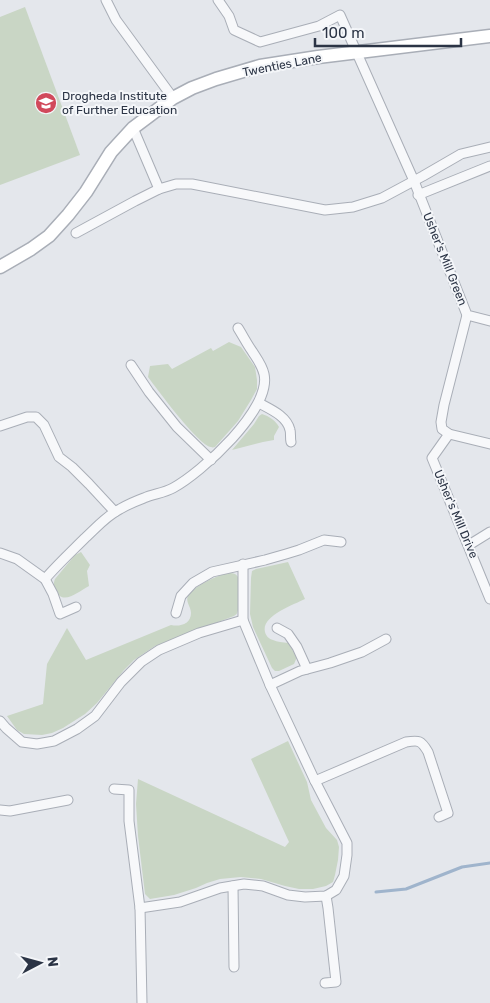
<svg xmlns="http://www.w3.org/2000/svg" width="490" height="1003" font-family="Rubik,sans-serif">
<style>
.green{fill:#c9d6c5}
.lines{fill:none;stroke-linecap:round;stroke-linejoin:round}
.stream{stroke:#9fb4cc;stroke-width:3}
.street-casing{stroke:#a9aeb7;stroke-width:11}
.secondary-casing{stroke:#a9aeb7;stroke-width:15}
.street{stroke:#f7f8fa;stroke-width:9}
.secondary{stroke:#fff;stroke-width:12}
.labels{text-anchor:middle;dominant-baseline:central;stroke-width:4;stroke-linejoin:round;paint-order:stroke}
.street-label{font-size:12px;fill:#2b3445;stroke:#f4f6f9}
.poi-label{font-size:12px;fill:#2b3445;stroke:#f4f6f9;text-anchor:start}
</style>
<rect width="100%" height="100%" fill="#e4e7ec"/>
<g class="green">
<path d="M 25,7 L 80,155 L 0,185 L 0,17 Z"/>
<path d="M 229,342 L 241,347 L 255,367 L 257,380 L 257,389 L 251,400 L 238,421 L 215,447 C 214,447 213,448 211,447 C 199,446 157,389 148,377 L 150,366 L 168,364 L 172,369 L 211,348 L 213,351 Z"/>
<path d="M 262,414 C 269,416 276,421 279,427 L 274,436 L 274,440 L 263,442 L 232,450 L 254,424 L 259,416 Z"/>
<path d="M 81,552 L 90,565 L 87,571 L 89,586 C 79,591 63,606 56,591 C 54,586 53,584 55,579 L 75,555 Z"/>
<path d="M 288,562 L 305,599 C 293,605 261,616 265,632 C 266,636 269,639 273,640 C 277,642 283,642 288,643 L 297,657 L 294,664 L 279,671 L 275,671 L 272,668 L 253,627 L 250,614 L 251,578 L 252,571 L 256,569 Z"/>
<path d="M 227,573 C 232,573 236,573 238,577 C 241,581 240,605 238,610 C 237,614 237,614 234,616 L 155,646 L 134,660 L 124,670 L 97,703 L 85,714 L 63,728 L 52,733 L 42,735 L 24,734 L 17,730 L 7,716 L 43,704 L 47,664 L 67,628 L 86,660 L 171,625 C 180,627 191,624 191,613 C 191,606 184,601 189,594 C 198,584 215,577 227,573 Z"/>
<path d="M 288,741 L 307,782 L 311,800 L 326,828 L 337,840 L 339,847 L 338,860 L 335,875 L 333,882 L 326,886 L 313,889 L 299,889 L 285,886 L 261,879 L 241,877 L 220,879 L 207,883 L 196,888 L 174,895 L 150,899 L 145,894 L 138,836 L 136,804 L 138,779 L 285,847 L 289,842 L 251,759 Z"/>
</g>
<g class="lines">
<path class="stream" d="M 376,892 L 406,889 L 462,867 L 490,863"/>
<g class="street-casing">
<g id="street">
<path d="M 106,0 L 116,20 L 173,98"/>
<path d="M 218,0 L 229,16 L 234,30 L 260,42 L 319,26 L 340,15 L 414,181 L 467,315 L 490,321"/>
<path d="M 133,128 L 159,189"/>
<path d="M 418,195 L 490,166"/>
<path d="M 76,233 L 135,201 L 159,189 L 176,184 L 192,184 L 325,210 L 353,207 L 382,198 L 423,176 L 461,154 L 490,147"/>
<path d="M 467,315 L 444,405 L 441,422 L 442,429 L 449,434 L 490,444"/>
<path d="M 131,365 L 149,392 L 177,427 L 211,460"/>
<path d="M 259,403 C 270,409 287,416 290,430 C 291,433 290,438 291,442"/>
<path d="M 0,426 L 27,417 L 36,417 L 44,425 L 59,457 L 72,467 L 89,484 L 115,512"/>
<path d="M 449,434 L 432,458 L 490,599"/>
<path d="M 469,545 L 490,532"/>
<path d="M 0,553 L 17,559 L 45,579 L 53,594 L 60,614 L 76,607"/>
<path d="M 45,579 C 57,565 71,552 85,538 C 96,528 106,516 120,509 C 127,505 136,501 144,498 C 153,494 164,493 173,488 C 201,473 272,409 264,374 C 262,365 257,359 252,351 C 247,344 243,336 238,328"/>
<path d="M 176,613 L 181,596 L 193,583 L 212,572 L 265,560 L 286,554 L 299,550 L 324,540 L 341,542"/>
<path d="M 277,628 L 288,634 L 297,647 L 307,669"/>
<path d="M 270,685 L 300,671 L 330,663 L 362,652 L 386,639"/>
<path d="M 0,721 L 6,728 L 22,742 L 37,744 L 54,741 L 77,729 L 95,716 L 121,682 L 141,662 L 159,650 L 199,633 L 243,620"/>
<path d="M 315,781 L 406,742 C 419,740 421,740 428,752 L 448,813 L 439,817"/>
<path d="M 114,789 L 129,790 L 129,821 L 140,908 L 142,1003"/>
<path d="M 0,810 L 10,811 L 68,800"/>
<path d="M 233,886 L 234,967"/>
<path d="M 140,908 L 180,902 L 220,888 L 244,884 L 263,886 L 288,895 L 305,897 L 326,896 L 336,890 L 344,876 L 347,855 L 347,843 L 315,781 L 270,685 L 243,620 L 243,564"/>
<path d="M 325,983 L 336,982 L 328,908 L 326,896"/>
</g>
</g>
<g class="secondary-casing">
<path id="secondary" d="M 0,267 L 31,249 L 49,236 L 68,215 L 86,192 L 111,152 L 133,128 L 173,98 L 192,88 L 216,79 L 260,66 L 318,57 L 490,36"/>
</g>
<use href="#street" class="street"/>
<use href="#secondary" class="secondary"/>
</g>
<defs>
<g id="university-disc" transform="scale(1.125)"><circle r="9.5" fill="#d1495b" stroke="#f4f6f9"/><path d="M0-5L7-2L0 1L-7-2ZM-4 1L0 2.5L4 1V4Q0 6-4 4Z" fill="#fff"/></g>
</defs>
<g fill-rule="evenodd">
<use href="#university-disc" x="46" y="103"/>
</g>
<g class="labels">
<g class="street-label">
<text transform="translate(282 65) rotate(-11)">Twenties Lane</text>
<text transform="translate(445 259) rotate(68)">Usher's Mill Green</text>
<text transform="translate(456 514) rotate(67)">Usher's Mill Drive</text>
</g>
<g class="poi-label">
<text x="62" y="96">Drogheda Institute<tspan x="62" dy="14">of Further Education</tspan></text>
</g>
</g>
<g transform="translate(40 963) rotate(84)" stroke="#f4f6f9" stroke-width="4" paint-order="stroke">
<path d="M0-4L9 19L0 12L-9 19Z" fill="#2b3445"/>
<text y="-8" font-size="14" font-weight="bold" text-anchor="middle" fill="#2b3445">N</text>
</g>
<path d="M315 38v8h146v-8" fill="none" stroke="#2b3445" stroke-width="2.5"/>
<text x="322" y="38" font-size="15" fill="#2b3445" stroke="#f4f6f9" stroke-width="4" paint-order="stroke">100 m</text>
</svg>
